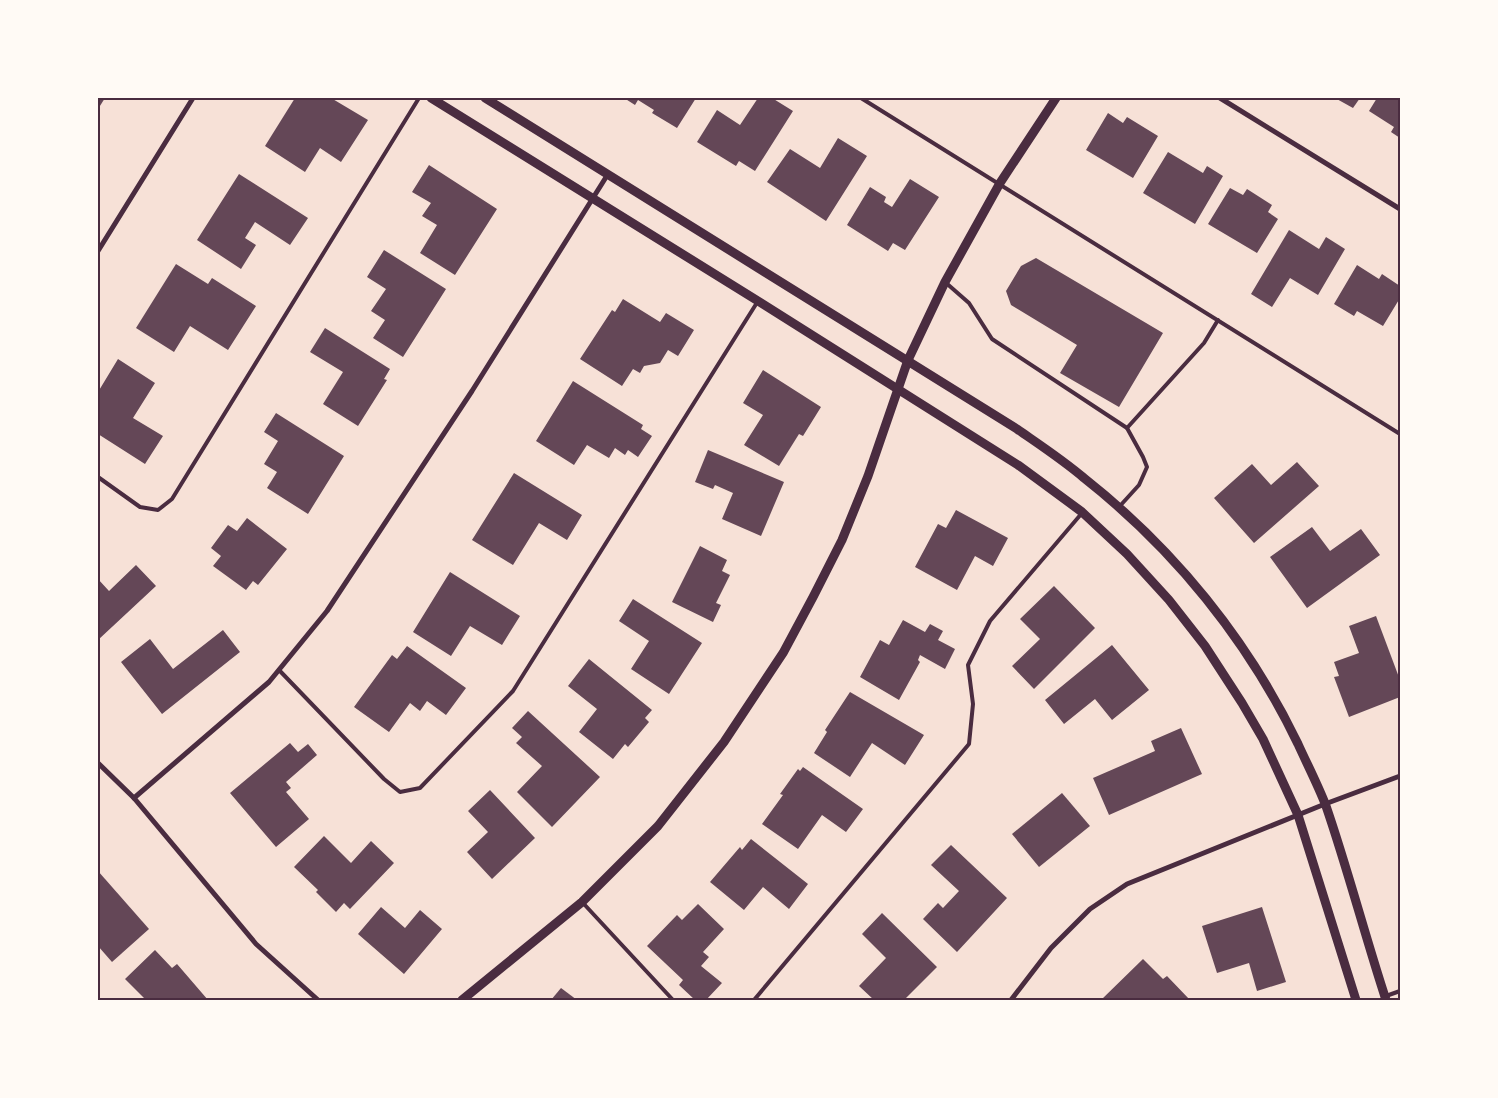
<svg xmlns="http://www.w3.org/2000/svg" width="1498" height="1098" font-family="Roboto,sans-serif">
<style>
.building{fill:#644757}
.lines{fill:none;stroke-linecap:round;stroke-linejoin:round}
.service{stroke:#4a2c40;stroke-width:4}
.minor{stroke:#4a2c40;stroke-width:5}
.tertiary{stroke:#4a2c40;stroke-width:9}
.neatline{fill:none;stroke:#4a2c40;stroke-width:2}
</style>
<rect width="100%" height="100%" fill="#f7e1d7"/>
<g class="building">
<path d="M 98,98 L 105,98 L 98,109 Z"/>
<path d="M 295,98 L 331,98 L 368,120 L 341,162 L 320,148 L 305,172 L 265,146 Z"/>
<path d="M 624,98 L 696,98 L 677,128 L 652,113 L 654,110 L 638,100 L 635,105 Z"/>
<path d="M 758,98 L 772,98 L 793,111 L 755,171 L 739,161 L 736,166 L 697,142 L 717,110 L 740,125 Z"/>
<path d="M 1335,98 L 1360,98 L 1353,108 Z"/>
<path d="M 1377,98 L 1400,98 L 1400,138 L 1391,132 L 1394,127 L 1369,111 Z"/>
<path d="M 1108,113 L 1123,123 L 1127,117 L 1158,136 L 1133,178 L 1086,150 Z"/>
<path d="M 838,138 L 867,156 L 826,221 L 767,182 L 790,149 L 820,168 Z"/>
<path d="M 1168,152 L 1203,173 L 1207,166 L 1223,176 L 1195,224 L 1143,193 Z"/>
<path d="M 429,165 L 497,209 L 455,275 L 420,253 L 437,225 L 422,216 L 431,203 L 412,192 Z"/>
<path d="M 239,174 L 308,218 L 290,245 L 255,222 L 245,238 L 256,245 L 241,269 L 197,240 Z"/>
<path d="M 910,179 L 939,197 L 905,250 L 893,243 L 888,251 L 847,225 L 870,187 L 886,197 L 884,202 L 892,207 Z"/>
<path d="M 1230,188 L 1243,195 L 1247,189 L 1272,205 L 1268,212 L 1278,219 L 1257,253 L 1208,224 Z"/>
<path d="M 1289,230 L 1319,249 L 1326,237 L 1345,249 L 1318,295 L 1290,278 L 1272,307 L 1251,294 Z"/>
<path d="M 384,250 L 446,289 L 403,357 L 373,338 L 385,320 L 371,311 L 386,289 L 367,277 Z"/>
<path d="M 1036,258 L 1163,333 L 1119,407 L 1060,373 L 1077,345 L 1011,305 L 1006,291 L 1021,266 Z"/>
<path d="M 176,264 L 208,284 L 212,278 L 256,306 L 228,350 L 190,326 L 174,352 L 136,328 Z"/>
<path d="M 1357,265 L 1379,279 L 1382,274 L 1400,286 L 1400,298 L 1383,326 L 1357,311 L 1354,316 L 1334,304 Z"/>
<path d="M 623,299 L 660,322 L 666,313 L 694,330 L 678,356 L 668,350 L 660,363 L 644,366 L 640,373 L 633,369 L 622,386 L 580,359 L 612,310 L 615,312 Z"/>
<path d="M 325,328 L 390,369 L 384,379 L 387,380 L 358,426 L 323,404 L 343,372 L 310,352 Z"/>
<path d="M 118,359 L 155,383 L 133,418 L 163,436 L 145,464 L 98,434 L 98,392 Z"/>
<path d="M 763,370 L 821,407 L 803,436 L 799,434 L 779,466 L 744,445 L 763,415 L 743,403 Z"/>
<path d="M 573,381 L 643,425 L 641,429 L 652,436 L 638,457 L 628,450 L 625,455 L 615,448 L 609,458 L 587,445 L 574,465 L 536,441 Z"/>
<path d="M 276,413 L 344,456 L 308,514 L 267,488 L 277,472 L 264,464 L 278,441 L 264,432 Z"/>
<path d="M 708,450 L 784,482 L 761,536 L 722,519 L 733,493 L 715,485 L 713,489 L 695,482 Z"/>
<path d="M 1297,462 L 1319,486 L 1254,543 L 1214,498 L 1252,464 L 1271,485 Z"/>
<path d="M 514,473 L 582,515 L 567,540 L 539,523 L 513,565 L 472,540 Z"/>
<path d="M 956,510 L 1008,538 L 993,566 L 975,556 L 957,590 L 915,567 L 938,524 L 946,528 Z"/>
<path d="M 247,518 L 287,549 L 258,585 L 253,581 L 246,590 L 213,566 L 221,556 L 211,548 L 228,525 L 237,531 Z"/>
<path d="M 1312,527 L 1330,551 L 1361,529 L 1380,555 L 1307,608 L 1270,557 Z"/>
<path d="M 700,546 L 727,560 L 722,571 L 730,575 L 716,603 L 721,605 L 713,622 L 672,602 Z"/>
<path d="M 136,565 L 156,586 L 98,640 L 98,579 L 109,591 Z"/>
<path d="M 450,572 L 520,616 L 502,645 L 470,626 L 451,656 L 413,632 Z"/>
<path d="M 1054,586 L 1095,628 L 1034,689 L 1012,666 L 1040,639 L 1020,619 Z"/>
<path d="M 633,599 L 702,643 L 669,694 L 631,669 L 649,641 L 619,621 Z"/>
<path d="M 1376,616 L 1400,680 L 1400,697 L 1349,717 L 1334,677 L 1339,676 L 1334,662 L 1359,653 L 1349,626 Z"/>
<path d="M 903,620 L 925,632 L 930,624 L 943,631 L 938,640 L 955,649 L 945,669 L 920,655 L 918,660 L 920,662 L 899,700 L 860,677 L 880,640 L 889,645 Z"/>
<path d="M 223,630 L 240,652 L 162,714 L 121,662 L 150,639 L 173,669 Z"/>
<path d="M 1112,645 L 1149,690 L 1112,720 L 1095,699 L 1064,724 L 1045,700 Z"/>
<path d="M 407,646 L 466,688 L 446,715 L 427,701 L 420,711 L 410,703 L 389,732 L 354,707 L 392,655 L 397,659 Z"/>
<path d="M 589,659 L 652,710 L 645,718 L 649,722 L 628,747 L 625,744 L 613,759 L 579,732 L 597,709 L 568,686 Z"/>
<path d="M 850,692 L 924,735 L 905,765 L 872,743 L 850,777 L 814,753 L 827,732 L 825,730 Z"/>
<path d="M 528,711 L 600,777 L 552,827 L 517,792 L 542,766 L 516,743 L 522,737 L 512,728 Z"/>
<path d="M 1181,728 L 1202,774 L 1109,815 L 1093,778 L 1155,751 L 1151,741 Z"/>
<path d="M 290,743 L 298,752 L 308,744 L 317,755 L 286,782 L 291,788 L 286,792 L 309,819 L 276,847 L 230,793 Z"/>
<path d="M 803,767 L 863,809 L 846,832 L 822,815 L 798,849 L 762,824 L 783,795 L 780,794 L 798,769 L 800,771 Z"/>
<path d="M 490,790 L 535,838 L 492,879 L 467,852 L 488,832 L 468,811 Z"/>
<path d="M 1062,793 L 1090,826 L 1039,867 L 1012,834 Z"/>
<path d="M 324,836 L 351,863 L 371,841 L 394,863 L 350,909 L 344,903 L 336,912 L 316,892 L 318,890 L 294,867 Z"/>
<path d="M 751,839 L 808,884 L 789,909 L 763,887 L 744,910 L 710,882 L 740,847 L 742,850 Z"/>
<path d="M 951,845 L 1007,898 L 957,952 L 923,919 L 938,903 L 943,908 L 959,891 L 931,865 Z"/>
<path d="M 98,871 L 149,929 L 112,962 L 98,946 Z"/>
<path d="M 698,904 L 724,929 L 703,952 L 709,957 L 701,966 L 722,983 L 706,1000 L 695,1000 L 679,985 L 683,980 L 647,946 L 677,915 L 682,920 Z"/>
<path d="M 381,907 L 405,928 L 420,910 L 442,929 L 404,974 L 358,934 Z"/>
<path d="M 1262,907 L 1286,982 L 1257,991 L 1249,963 L 1217,973 L 1202,926 Z"/>
<path d="M 882,913 L 937,967 L 904,1000 L 874,1000 L 859,986 L 886,958 L 862,934 Z"/>
<path d="M 155,950 L 172,968 L 177,964 L 208,1000 L 146,1000 L 125,979 Z"/>
<path d="M 1143,959 L 1163,979 L 1167,976 L 1190,1000 L 1101,1000 Z"/>
<path d="M 561,988 L 577,1000 L 551,1000 Z"/>
</g>
<g class="lines">
<g class="service">
<path d="M 861,98 L 1400,434"/>
<path d="M 945,282 L 969,303 L 992,339 L 1127,428 L 1143,457 L 1147,467 L 1139,485 L 1119,507"/>
<path d="M 1127,428 L 1204,343 L 1218,320"/>
<path d="M 98,477 L 140,507 L 158,510 L 172,499 L 419,98"/>
<path d="M 279,670 L 384,779 L 400,792 L 420,788 L 513,691 L 758,301"/>
<path d="M 583,903 L 673,1000"/>
<path d="M 1386,996 L 1400,991"/>
<path d="M 754,1000 L 969,744 L 973,704 L 968,665 L 990,621 L 1082,513"/>
</g>
<g class="minor">
<path d="M 1220,98 L 1400,209"/>
<path d="M 98,251 L 193,98"/>
<path d="M 98,763 L 134,798 L 256,944 L 318,1000"/>
<path d="M 134,798 L 269,682 L 327,611 L 472,391 L 608,174"/>
<path d="M 1011,1000 L 1051,948 L 1090,909 L 1127,884 L 1325,804 L 1400,776"/>
</g>
<g class="tertiary">
<path d="M 431,98 L 758,301 L 1018,465 L 1082,512 L 1127,554 L 1169,600 L 1205,646 L 1242,703 L 1263,739 L 1298,815 L 1356,1000"/>
<path d="M 485,98 L 1017,429 C 1040,445 1063,460 1084,478 C 1174,549 1248,640 1298,744 C 1307,764 1318,785 1326,806 C 1348,870 1365,936 1386,1000"/>
<path d="M 462,1000 L 582,902 L 658,826 L 724,742 L 783,653 L 813,597 L 842,540 L 868,476 L 908,360 L 945,282 L 1000,183 L 1056,98"/>
</g>
</g>
<rect width="1498" height="1098" fill="none" stroke="#fffaf5" stroke-width="198"/>
<rect x="99" y="99" width="1300" height="900" class="neatline"/>
</svg>
